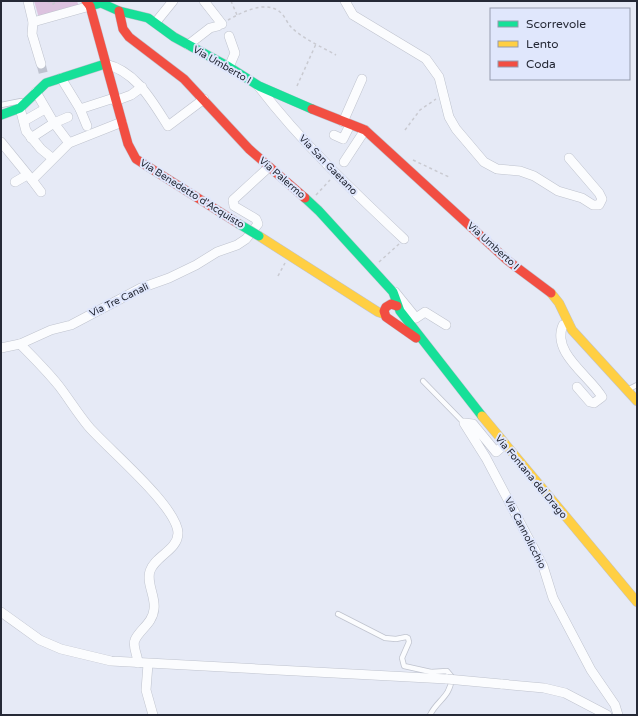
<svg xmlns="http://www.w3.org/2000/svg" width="638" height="716" font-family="'Varela Round',sans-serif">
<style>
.park{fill:#dcc2df}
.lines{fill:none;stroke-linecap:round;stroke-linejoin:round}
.street-tunnel{stroke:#bfc3d0;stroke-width:9;stroke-dasharray:9 4.5;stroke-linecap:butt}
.lane-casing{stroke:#bfc3ce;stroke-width:6}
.street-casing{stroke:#bfc3ce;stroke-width:10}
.fast-casing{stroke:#bfc3ce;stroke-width:10}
.slow-casing{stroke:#bfc3ce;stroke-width:10}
.jam-casing{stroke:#bfc3ce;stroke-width:10}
.path{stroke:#c9cad1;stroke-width:1.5;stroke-dasharray:3 3;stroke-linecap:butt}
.lane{stroke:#fbfcfe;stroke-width:4.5}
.street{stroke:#fbfcfe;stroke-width:9}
.fast{stroke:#16e098;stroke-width:9}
.slow{stroke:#ffcf43;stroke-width:9}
.jam{stroke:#f24e42;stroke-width:9}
.street-bridge-casing{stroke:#bfc3ce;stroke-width:10;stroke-linecap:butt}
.fast-bridge-casing{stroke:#bfc3ce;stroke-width:10;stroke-linecap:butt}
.street-bridge{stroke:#fbfcfe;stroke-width:9}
.fast-bridge{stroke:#16e098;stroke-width:9}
.labels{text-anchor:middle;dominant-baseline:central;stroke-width:4;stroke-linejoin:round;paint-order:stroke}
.street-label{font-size:10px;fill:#252936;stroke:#e0e7fc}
</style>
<rect width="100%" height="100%" fill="#e6eaf6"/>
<path class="park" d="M 34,1 L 77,1 L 79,7 L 39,18 Z"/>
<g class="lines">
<path class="street-tunnel" d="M 41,64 L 44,76"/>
<g class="lane-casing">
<g id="lane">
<path d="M 1,105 L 21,101"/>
<path d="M 423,381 L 464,423"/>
<path d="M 629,389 L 637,385"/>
<path d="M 338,614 L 385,638 L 396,639 L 406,637 L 408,638 L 409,642 L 402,658 L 404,666 L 431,672"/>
<path d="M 430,715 C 438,699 450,698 452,677 L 447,671 L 431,672 L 431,674"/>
</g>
</g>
<g class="street-casing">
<g id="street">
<path d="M 28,1 L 33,22 L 32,34 L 41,64"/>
<path d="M 204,1 L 222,24"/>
<path d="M 345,1 L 353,15 L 426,59 L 439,77 L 449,117 L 456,129 L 484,162 L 497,169 L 520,171 L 534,176 L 558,191 L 582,198 L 593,205 L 599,205 L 602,199 L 599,193 L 569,158"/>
<path d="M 33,22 L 90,6"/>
<path d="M 156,22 L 173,1"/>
<path d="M 229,36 L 235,53 L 229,67"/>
<path d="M 188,45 L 210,28 L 218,26"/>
<path d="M 105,64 C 136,71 152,101 168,126 L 204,99"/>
<path d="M 61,78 L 80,109 L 87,126"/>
<path d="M 259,87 C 302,143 353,191 404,239"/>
<path d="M 36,92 L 54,123 L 69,143"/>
<path d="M 115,101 L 131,95 L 142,87"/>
<path d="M 20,108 L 26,131 L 41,149 L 52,158"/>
<path d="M 80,109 L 114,98"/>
<path d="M 24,121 L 45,109"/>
<path d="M 343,122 L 362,79"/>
<path d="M 334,135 L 343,139 L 350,125"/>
<path d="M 31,138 L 54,123 L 68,117"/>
<path d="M 1,142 L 32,180"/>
<path d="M 344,162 L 365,130"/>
<path d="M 15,182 L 27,175"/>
<path d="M 41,192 L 32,180 L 69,143 L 122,122"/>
<path d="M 395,292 L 416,318 L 425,312 L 446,325"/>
<path d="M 569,324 L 563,325 C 551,353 590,376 602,397 L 594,403 L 590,402 L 577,387"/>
<path d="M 20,344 C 33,357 47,371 59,386 C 69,399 78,414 89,427 C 108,449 177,506 178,533 C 178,550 155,556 150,571 C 146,583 156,597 154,609 C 153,623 139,630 135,640 C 132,646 138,656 138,663"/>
<path d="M 1,348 L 20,344 L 51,330 L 71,325 L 141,288 L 169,278 L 196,265 L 217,252 L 237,245 L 246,239 L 258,224 L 256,219 L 234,206 L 233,200 L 269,167"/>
<path d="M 504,445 L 496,452 L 473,424 L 464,423 L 486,458 L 543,566 L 553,598 L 591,670 L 615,705 L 618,715"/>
<path d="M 1,612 L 40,640 L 61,649 L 111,661 L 447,679"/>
<path d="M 148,664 L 146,690 L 153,715"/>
<path d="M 501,684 L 544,688 L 565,693 L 607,715"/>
</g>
</g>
<g class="fast-casing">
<g id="fast">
<path d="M 90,6 L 101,3 L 119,11 L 148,18 L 174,37 L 229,67 L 259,86 L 312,109"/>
<path d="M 1,115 L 20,108 L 46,83 L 105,64"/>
<path d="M 305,198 L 319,211 L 393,292 L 400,311 L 482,416"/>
</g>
</g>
<g class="slow-casing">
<g id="slow">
<path d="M 259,236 L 378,312 L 384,314"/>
<path d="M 551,293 L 559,303 L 572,330 L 637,401"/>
<path d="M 482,416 L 637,602"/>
</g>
</g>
<g class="jam-casing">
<g id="jam">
<path d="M 86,1 L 90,6 L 128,144 L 136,159 L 239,224"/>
<path d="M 119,11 L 123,29 L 129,37 L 184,79 L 249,149 L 305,198"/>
<path d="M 312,109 L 365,130 L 507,260 L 551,293"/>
<path d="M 397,306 L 391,304 L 386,307 L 384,311 L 386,317 L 416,338"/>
</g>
</g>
<g class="path">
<path d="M 47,1 L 53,4 L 58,1"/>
<path d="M 231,1 L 237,15"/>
<path d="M 228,20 C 242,12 266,0 280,12 C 285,16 287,23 291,27 C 303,39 322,47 336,55"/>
<path d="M 297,86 L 316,44"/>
<path d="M 405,130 L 420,110 L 436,99"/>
<path d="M 413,160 L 451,178"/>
<path d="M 316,195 L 330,180"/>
<path d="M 379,262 L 399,244"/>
<path d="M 278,276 L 285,263"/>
</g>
<use href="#lane" class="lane"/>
<use href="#street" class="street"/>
<use href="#fast" class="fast"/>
<use href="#slow" class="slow"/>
<use href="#jam" class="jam"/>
<g class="street-bridge-casing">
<path id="street-bridge" d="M 447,679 L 501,684"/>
</g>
<g class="fast-bridge-casing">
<path id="fast-bridge" d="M 239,224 L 259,236"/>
</g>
<use href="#street-bridge" class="street-bridge"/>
<use href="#fast-bridge" class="fast-bridge"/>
</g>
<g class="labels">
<g class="street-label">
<text transform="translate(222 65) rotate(30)">Via Umberto I</text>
<text transform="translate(328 165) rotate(46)">Via San Gaetano</text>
<text transform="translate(282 178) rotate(41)">Via Palermo</text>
<text transform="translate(192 194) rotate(32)">Via Benedetto d'Acquisto</text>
<text transform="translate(493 246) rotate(42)">Via Umberto I</text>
<text transform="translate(119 300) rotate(-26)">Via Tre Canali</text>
<text transform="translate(531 477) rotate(50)">Via Fontana del Drago</text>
<text transform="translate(525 533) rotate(63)">Via Cannolicchio</text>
</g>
</g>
<rect width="638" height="716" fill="none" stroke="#252936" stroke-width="4"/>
<rect x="490" y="8" width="140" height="72" fill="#e0e7fc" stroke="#959bad"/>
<rect x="498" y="21" width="20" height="6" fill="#16e098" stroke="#959bad"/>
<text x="526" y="28" font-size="12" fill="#252936">Scorrevole</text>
<rect x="498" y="41" width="20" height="6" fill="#ffcf43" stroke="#959bad"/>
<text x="526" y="48" font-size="12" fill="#252936">Lento</text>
<rect x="498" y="61" width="20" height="6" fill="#f24e42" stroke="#959bad"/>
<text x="526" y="68" font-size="12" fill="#252936">Coda</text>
</svg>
